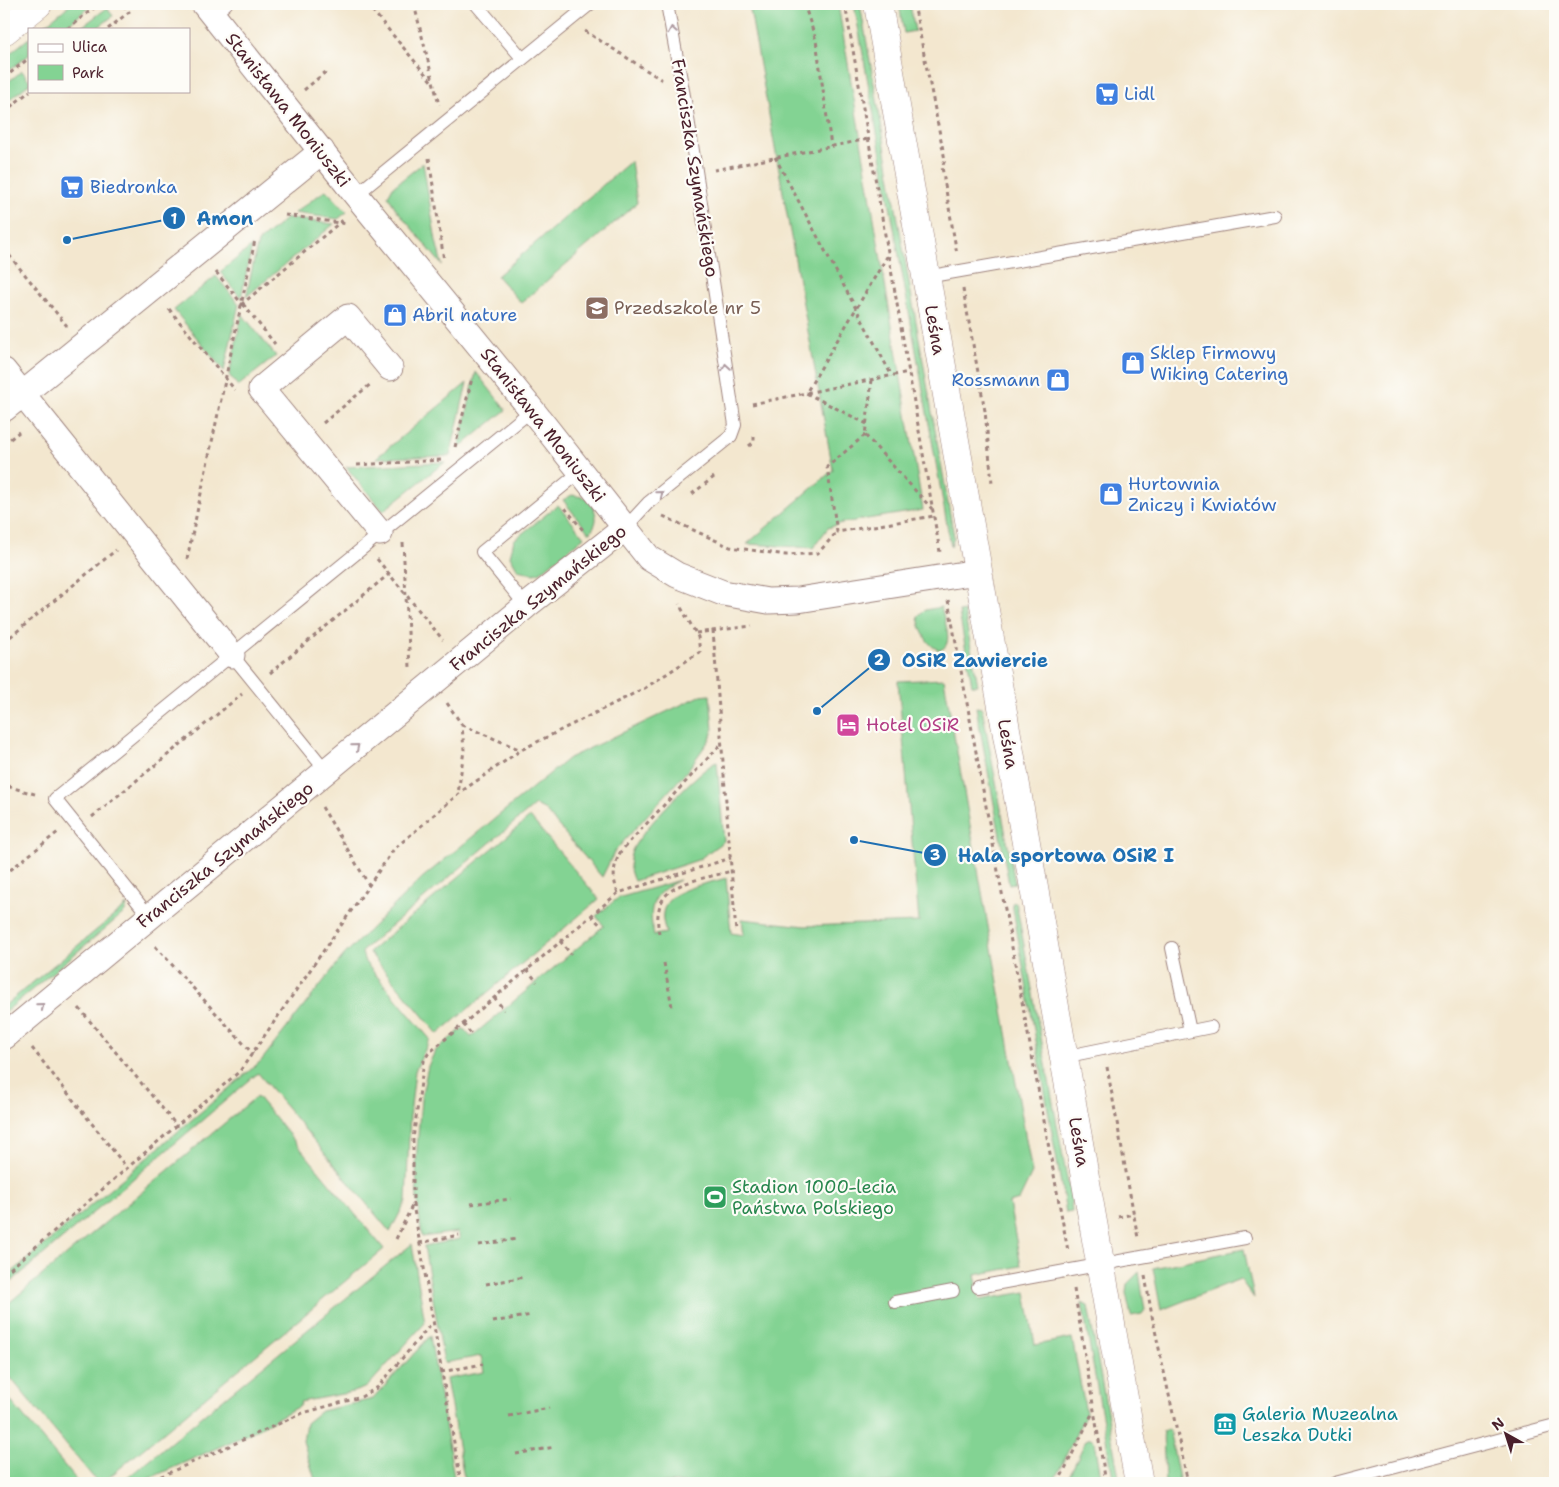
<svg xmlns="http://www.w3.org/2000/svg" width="1559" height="1487" font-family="'Shantell Sans',sans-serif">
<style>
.green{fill:#83d393;stroke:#66795f}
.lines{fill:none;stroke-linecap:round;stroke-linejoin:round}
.service-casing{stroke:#9e837d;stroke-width:14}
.minor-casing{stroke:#9e837d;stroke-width:27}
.tertiary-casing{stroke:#9e837d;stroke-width:29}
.path{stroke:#9e837d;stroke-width:3;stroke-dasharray:4 4;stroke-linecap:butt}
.service{stroke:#fff;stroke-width:12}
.minor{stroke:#fff;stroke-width:25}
.tertiary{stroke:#fff;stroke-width:28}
.oneway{stroke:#ae9aa0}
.labels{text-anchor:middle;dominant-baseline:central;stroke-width:4.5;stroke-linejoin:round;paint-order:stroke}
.shop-label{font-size:18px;fill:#366cbe;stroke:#fdfcf7;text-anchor:start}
.street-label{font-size:18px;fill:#4a1f2b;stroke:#fdfcf7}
.education-label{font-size:18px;fill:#785e54;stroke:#fdfcf7;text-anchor:start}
.hotel-label{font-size:18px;fill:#b23c85;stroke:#fdfcf7;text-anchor:start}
.leisure-label{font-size:18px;fill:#27864d;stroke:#fdfcf7;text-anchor:start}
.culture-label{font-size:18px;fill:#0d838f;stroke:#fdfcf7;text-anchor:start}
.leader{fill:none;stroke:#1f6fb2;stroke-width:2}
.callout-dot{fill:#1f6fb2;stroke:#fdfcf7;stroke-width:2}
.mark-label{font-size:15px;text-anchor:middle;font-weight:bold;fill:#fff}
.callout-label{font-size:19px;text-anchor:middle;font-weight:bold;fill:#1f6fb2;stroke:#fdfcf7;stroke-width:4.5;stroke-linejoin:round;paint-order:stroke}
</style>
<rect width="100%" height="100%" fill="#fdfcf7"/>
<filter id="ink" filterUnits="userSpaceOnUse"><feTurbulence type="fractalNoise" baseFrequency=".02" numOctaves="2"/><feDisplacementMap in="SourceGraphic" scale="10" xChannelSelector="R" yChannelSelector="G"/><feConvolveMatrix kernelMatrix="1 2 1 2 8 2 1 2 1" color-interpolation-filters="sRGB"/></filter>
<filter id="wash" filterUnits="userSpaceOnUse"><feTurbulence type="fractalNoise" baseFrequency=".0096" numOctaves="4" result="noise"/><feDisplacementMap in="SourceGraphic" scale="20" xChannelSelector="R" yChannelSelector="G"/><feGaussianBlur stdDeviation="1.12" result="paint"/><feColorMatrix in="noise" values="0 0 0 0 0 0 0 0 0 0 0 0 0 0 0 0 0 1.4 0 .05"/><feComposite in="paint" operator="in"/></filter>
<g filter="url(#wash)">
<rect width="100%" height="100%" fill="#f3e7cf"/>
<g class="green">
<path d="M 71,4 L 94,4 L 62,29 L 40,29 Z"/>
<path d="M 749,4 L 838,4 L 923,510 L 842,523 L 828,528 L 813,548 L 747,544 L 833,470 Z"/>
<path d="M 854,4 L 860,4 L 954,537 L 951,547 Z"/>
<path d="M 899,4 L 910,4 L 915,31 L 904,33 Z"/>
<path d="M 107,8 L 113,16 L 96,29 L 79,29 Z"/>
<path d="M 29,38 L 29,55 L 4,74 L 4,58 Z"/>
<path d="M 22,71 L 29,80 L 29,84 L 4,104 L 4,85 Z"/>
<path d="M 631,161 L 637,203 L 521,303 L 497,276 Z"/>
<path d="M 423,163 L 436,241 L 442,265 L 396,209 L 388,196 L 393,187 Z"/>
<path d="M 326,190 L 347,212 L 338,219 L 294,213 Z"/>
<path d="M 287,218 L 334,224 L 246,297 L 258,242 Z"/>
<path d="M 252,246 L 241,298 L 220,272 Z"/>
<path d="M 216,276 L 239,304 L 224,371 L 174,310 Z"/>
<path d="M 242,314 L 276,356 L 238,386 L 229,375 Z"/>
<path d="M 476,372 L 506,410 L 459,448 Z"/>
<path d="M 467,383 L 450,456 L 376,458 Z"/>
<path d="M 445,462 L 383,511 L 346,467 Z"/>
<path d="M 572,495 L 587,498 C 596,510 601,521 589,533 L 563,500 Z"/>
<path d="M 558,505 L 584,537 L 541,572 L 534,574 L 518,570 L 510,556 L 514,540 Z"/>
<path d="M 941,607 C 944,620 955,645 940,650 C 927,647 920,629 918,617 L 925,610 Z"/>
<path d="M 964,611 L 978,685 L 972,685 L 959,612 Z"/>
<path d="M 944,679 L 1032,1173 L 1019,1200 L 1009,1203 L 1021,1266 L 975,1275 L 980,1300 L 1026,1292 L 1035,1345 L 1072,1338 L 1086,1413 L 1053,1483 L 465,1483 L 446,1379 L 484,1372 L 481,1356 L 444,1363 L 424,1246 L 460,1239 L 458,1232 L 422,1237 L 417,1200 L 416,1161 L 421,1099 L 428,1066 L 435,1051 L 463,1028 L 471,1037 L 600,929 L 604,926 L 596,916 L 618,898 L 680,880 C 653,892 647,907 654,935 L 666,933 C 664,925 661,917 664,909 C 670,888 708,884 726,878 L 731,933 L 744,935 L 742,919 L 805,926 L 919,922 L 898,681 Z"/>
<path d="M 710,695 L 713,730 L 710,739 L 687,771 L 615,851 L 602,877 L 544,809 L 535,805 L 364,949 L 362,953 L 365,962 L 430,1039 L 415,1071 L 410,1115 L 406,1201 L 390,1232 L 258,1073 L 4,1288 L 4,1279 L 261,1061 L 344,955 L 422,878 L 569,758 L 700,696 Z"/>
<path d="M 976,707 L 982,708 L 1015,883 L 1009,884 Z"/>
<path d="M 717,762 L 724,841 L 698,860 L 634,881 C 629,870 628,862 632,851 C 637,835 703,765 717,762 Z"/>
<path d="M 530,817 L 599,899 L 438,1034 L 369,952 Z"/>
<path d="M 1016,902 L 1071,1200 L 1072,1212 L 1066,1213 L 1012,903 Z"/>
<path d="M 127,905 L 125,912 L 4,1013 L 4,1006 Z"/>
<path d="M 257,1096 L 384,1249 L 102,1483 L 98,1483 L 4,1370 L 4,1307 Z"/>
<path d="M 412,1244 L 425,1323 L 367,1387 L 353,1392 L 300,1402 L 301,1405 L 248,1434 L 139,1483 L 121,1483 Z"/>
<path d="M 1244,1249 L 1254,1298 L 1240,1279 L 1161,1310 L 1153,1268 Z"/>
<path d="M 1139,1272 L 1145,1310 L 1142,1314 L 1131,1316 L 1126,1293 L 1127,1284 Z"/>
<path d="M 1082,1303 L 1088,1306 L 1120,1483 L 1114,1483 Z"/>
<path d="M 430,1336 L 455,1483 L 316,1483 L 303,1441 L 306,1423 L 321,1411 L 373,1399 Z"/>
<path d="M 4,1393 L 79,1483 L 4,1483 Z"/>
<path d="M 1169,1429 L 1180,1483 L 1165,1483 L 1163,1431 Z"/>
<path d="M 1091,1438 L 1095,1442 L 1102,1483 L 1066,1483 L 1086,1440 Z"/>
</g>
</g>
<g filter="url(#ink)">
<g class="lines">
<g class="service-casing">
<g id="service">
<path d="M 476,4 L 522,58"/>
<path d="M 213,15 L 226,4"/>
<path d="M 356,195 L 590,4"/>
<path d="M 926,277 L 1275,216"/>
<path d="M 625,528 L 648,503 L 731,436 L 735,425 L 687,112 L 667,4"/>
<path d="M 526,606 L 482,552 L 580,472"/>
<path d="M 232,655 L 327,772"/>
<path d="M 149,916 L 55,799 L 532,410"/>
<path d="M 1172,948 L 1190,1031"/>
<path d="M 1063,1057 L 1211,1027"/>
<path d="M 978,1287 L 1245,1238"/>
<path d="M 895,1302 L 953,1291"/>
<path d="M 1335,1483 L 1555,1425"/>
</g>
</g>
<g class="minor-casing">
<g id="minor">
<path d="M 204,4 L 356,195 L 532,410 L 649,558 L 677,575 L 723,593 L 768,601 L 798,600 L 977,572"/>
<path d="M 4,371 L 232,655"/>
<path d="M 4,409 L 322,151"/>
<path d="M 380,533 L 261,389 L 348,317 L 390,368"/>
<path d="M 4,1037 L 526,606 L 625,528"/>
</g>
</g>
<g class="tertiary-casing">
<g id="tertiary">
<path d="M 878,4 L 1139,1483"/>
<path d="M 4,31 L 38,4"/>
</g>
</g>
<g class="path">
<path d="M 367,4 L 432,82"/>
<path d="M 414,4 L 439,105"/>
<path d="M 804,4 L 816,40 L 831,146"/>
<path d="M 845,4 L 940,552"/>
<path d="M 914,4 L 945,160 L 942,167 L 957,254"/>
<path d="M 67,29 L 99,4"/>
<path d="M 108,29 L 129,12 L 123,4"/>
<path d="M 585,31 L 662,80"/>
<path d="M 4,78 L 29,58"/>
<path d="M 304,90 L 328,70"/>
<path d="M 4,112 L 30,91"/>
<path d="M 775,157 L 892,376"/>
<path d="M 429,158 L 444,261"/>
<path d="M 714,170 L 868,139"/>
<path d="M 285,215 L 347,224"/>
<path d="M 4,249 L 67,326"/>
<path d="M 216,272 L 242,304 L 344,219"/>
<path d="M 963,289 L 985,411 L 992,483"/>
<path d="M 243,304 L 275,344"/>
<path d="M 169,309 L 235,390"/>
<path d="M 872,380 L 865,435 L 932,509"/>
<path d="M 752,404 L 909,372"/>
<path d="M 323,423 L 372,383"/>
<path d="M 867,424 L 806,393 L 888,255"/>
<path d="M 865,435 L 827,467 L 837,532 L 934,516"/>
<path d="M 4,444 L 19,432"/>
<path d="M 749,446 L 754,442 L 754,433"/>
<path d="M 455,447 L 472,378"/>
<path d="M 357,465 L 441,460"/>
<path d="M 692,494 L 714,477"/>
<path d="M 565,508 L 583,530"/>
<path d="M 663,516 L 730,547 L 786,555 L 818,553 L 837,532"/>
<path d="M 403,543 L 410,667"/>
<path d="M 187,559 L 255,240"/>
<path d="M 377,559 L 443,640"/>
<path d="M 948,600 L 1068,1251"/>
<path d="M 713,630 L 736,933"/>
<path d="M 696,633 L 752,626"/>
<path d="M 4,642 L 116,550"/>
<path d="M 270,673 L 389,574"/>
<path d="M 447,703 L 462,725 L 464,750 L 458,794"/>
<path d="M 462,725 L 521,750"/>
<path d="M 4,779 L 10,787 L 38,795"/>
<path d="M 322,807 L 369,885"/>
<path d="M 92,817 L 242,694"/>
<path d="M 4,875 L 58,832"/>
<path d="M 618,893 C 612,878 613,865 621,851 L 722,743"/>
<path d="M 591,915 L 602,927"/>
<path d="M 659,934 C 650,881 691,883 731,871"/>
<path d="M 560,941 L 571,954"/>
<path d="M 155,946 L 253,1054"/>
<path d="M 664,963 L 672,1007"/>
<path d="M 527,969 L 537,982"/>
<path d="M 494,997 L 504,1010"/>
<path d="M 79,1008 L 177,1126"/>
<path d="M 463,1024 L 473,1036"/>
<path d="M 32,1048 L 127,1168"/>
<path d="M 1107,1067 L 1138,1238"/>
<path d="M 471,1204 L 511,1199"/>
<path d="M 1118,1217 L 1134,1214"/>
<path d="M 396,1239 L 412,1206"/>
<path d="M 419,1243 L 459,1235"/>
<path d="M 479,1245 L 517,1239"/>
<path d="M 4,1274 L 240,1071 L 394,849 L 462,791 L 521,750 L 645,688 L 700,652 L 698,637 L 679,604"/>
<path d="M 1145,1276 L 1152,1316 L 1188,1483"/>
<path d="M 486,1284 L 525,1277"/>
<path d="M 1074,1289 L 1106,1483"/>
<path d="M 493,1322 L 532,1315"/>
<path d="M 441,1372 L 483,1364"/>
<path d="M 509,1416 L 549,1408"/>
<path d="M 516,1454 L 555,1447"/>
<path d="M 146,1483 L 303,1413 L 361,1397 L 378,1387 L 432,1323"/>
<path d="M 461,1483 L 413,1204 L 413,1139 L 424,1061 L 428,1054 L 436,1047 L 618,893 L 731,858"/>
<path d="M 1058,1483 L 1093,1412"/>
</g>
<use href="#service" class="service"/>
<use href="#minor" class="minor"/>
<use href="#tertiary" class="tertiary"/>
</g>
<defs><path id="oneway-chevron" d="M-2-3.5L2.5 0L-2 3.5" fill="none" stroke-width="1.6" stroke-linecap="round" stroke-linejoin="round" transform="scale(1.25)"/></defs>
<g class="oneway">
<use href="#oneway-chevron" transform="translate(672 30) rotate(-100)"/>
<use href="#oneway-chevron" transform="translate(726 367) rotate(-99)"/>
<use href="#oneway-chevron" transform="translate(660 494) rotate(-39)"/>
<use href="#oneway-chevron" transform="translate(356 747) rotate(-40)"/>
<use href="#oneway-chevron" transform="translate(41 1006) rotate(-40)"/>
</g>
</g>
<defs>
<g id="supermarket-square" transform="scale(1.25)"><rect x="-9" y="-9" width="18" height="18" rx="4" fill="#3f7fe0" stroke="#fdfcf7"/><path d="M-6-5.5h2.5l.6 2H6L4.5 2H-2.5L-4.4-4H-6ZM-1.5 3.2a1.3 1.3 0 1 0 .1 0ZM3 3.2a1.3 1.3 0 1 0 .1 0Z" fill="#fff"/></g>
<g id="school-square" transform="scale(1.25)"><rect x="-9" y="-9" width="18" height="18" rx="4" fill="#8d6e63" stroke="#fdfcf7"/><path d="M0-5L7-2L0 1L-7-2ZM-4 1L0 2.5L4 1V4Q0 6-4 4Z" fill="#fff"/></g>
<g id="shop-square" transform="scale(1.25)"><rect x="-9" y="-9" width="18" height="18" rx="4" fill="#3f7fe0" stroke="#fdfcf7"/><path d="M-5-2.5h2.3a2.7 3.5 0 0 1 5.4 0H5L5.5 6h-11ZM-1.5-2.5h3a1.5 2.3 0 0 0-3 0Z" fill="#fff"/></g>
<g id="hotel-square" transform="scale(1.25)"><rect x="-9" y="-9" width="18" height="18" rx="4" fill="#d1479c" stroke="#fdfcf7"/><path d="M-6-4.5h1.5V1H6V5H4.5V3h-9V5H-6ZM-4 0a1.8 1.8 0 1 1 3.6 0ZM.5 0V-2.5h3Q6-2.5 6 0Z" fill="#fff"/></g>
<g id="stadium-square" transform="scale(1.25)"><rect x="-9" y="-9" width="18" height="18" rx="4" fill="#2e9e5b" stroke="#fdfcf7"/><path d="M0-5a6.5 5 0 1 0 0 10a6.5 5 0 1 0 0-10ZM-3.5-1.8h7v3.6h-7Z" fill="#fff"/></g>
<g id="museum-square" transform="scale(1.25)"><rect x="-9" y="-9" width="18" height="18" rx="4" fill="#0f9aa8" stroke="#fdfcf7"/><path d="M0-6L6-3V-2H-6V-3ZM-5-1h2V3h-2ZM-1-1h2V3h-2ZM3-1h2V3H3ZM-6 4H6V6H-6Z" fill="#fff"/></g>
</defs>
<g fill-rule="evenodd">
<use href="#supermarket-square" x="1107" y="94"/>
<use href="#supermarket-square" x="72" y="187"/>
<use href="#school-square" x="597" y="308"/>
<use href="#shop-square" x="395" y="315"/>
<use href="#shop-square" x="1133" y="363"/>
<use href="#shop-square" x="1058" y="380"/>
<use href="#shop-square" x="1111" y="494"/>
<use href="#hotel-square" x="848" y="725"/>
<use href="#stadium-square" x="715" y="1197"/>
<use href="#museum-square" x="1225" y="1424"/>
</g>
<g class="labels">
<g class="shop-label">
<text x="1124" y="94">Lidl</text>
<text x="90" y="187">Biedronka</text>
<text x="412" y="315">Abril nature</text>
<text x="1150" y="353">Sklep Firmowy<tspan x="1150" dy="21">Wiking Catering</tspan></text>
<text x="1040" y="380" text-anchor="end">Rossmann</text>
<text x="1128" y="484">Hurtownia<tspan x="1128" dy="21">Zniczy i Kwiatów</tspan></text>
</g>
<g class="street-label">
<text transform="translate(288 110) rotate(52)">Stanisława Moniuszki</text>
<text transform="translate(695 168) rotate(81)">Franciszka Szymańskiego</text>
<text transform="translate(935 330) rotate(80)">Leśna</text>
<text transform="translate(543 425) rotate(52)">Stanisława Moniuszki</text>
<text transform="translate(538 598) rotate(-39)">Franciszka Szymańskiego</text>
<text transform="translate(1008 744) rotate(80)">Leśna</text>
<text transform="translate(225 855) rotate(-39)">Franciszka Szymańskiego</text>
<text transform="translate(1079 1142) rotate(80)">Leśna</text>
</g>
<g class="education-label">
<text x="614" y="308">Przedszkole nr 5</text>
</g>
<g class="hotel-label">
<text x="866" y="725">Hotel OSiR</text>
</g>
<g class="leisure-label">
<text x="732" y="1187">Stadion 1000-lecia<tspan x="732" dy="21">Państwa Polskiego</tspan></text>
</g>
<g class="culture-label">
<text x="1242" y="1414">Galeria Muzealna<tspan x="1242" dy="21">Leszka Dutki</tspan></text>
</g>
</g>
<path class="leader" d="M67 240L174 218M817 711L879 660M854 840L935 855"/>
<g class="callout-dot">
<circle cx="67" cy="240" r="5"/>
<circle cx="817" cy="711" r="5"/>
<circle cx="854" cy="840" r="5"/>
<circle cx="174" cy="218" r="12"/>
<circle cx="879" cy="660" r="12"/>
<circle cx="935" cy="855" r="12"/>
</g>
<g class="mark-label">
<text x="174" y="224">1</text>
<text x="879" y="665">2</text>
<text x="935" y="860">3</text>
</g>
<g class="callout-label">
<text x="225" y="225">Amon</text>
<text x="975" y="667">OSiR Zawiercie</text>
<text x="1066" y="862">Hala sportowa OSiR I</text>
</g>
<rect width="1559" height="1487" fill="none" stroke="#fdfcf7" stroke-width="20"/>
<rect x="28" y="28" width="162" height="65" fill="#fdfcf7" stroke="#b5a4a5"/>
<rect x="38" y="44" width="25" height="8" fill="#ffffff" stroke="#b5a4a5"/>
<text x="72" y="52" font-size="15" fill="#4a1f2b">Ulica</text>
<rect x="38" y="65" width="25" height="15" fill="#83d393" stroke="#b5a4a5"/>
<text x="72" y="78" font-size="15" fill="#4a1f2b">Park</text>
<g transform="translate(1506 1434) rotate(321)" stroke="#fdfcf7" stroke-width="4" paint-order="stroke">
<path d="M0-4L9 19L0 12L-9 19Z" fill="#4a1f2b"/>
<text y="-8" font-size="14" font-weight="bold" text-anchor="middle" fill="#4a1f2b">N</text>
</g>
</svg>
